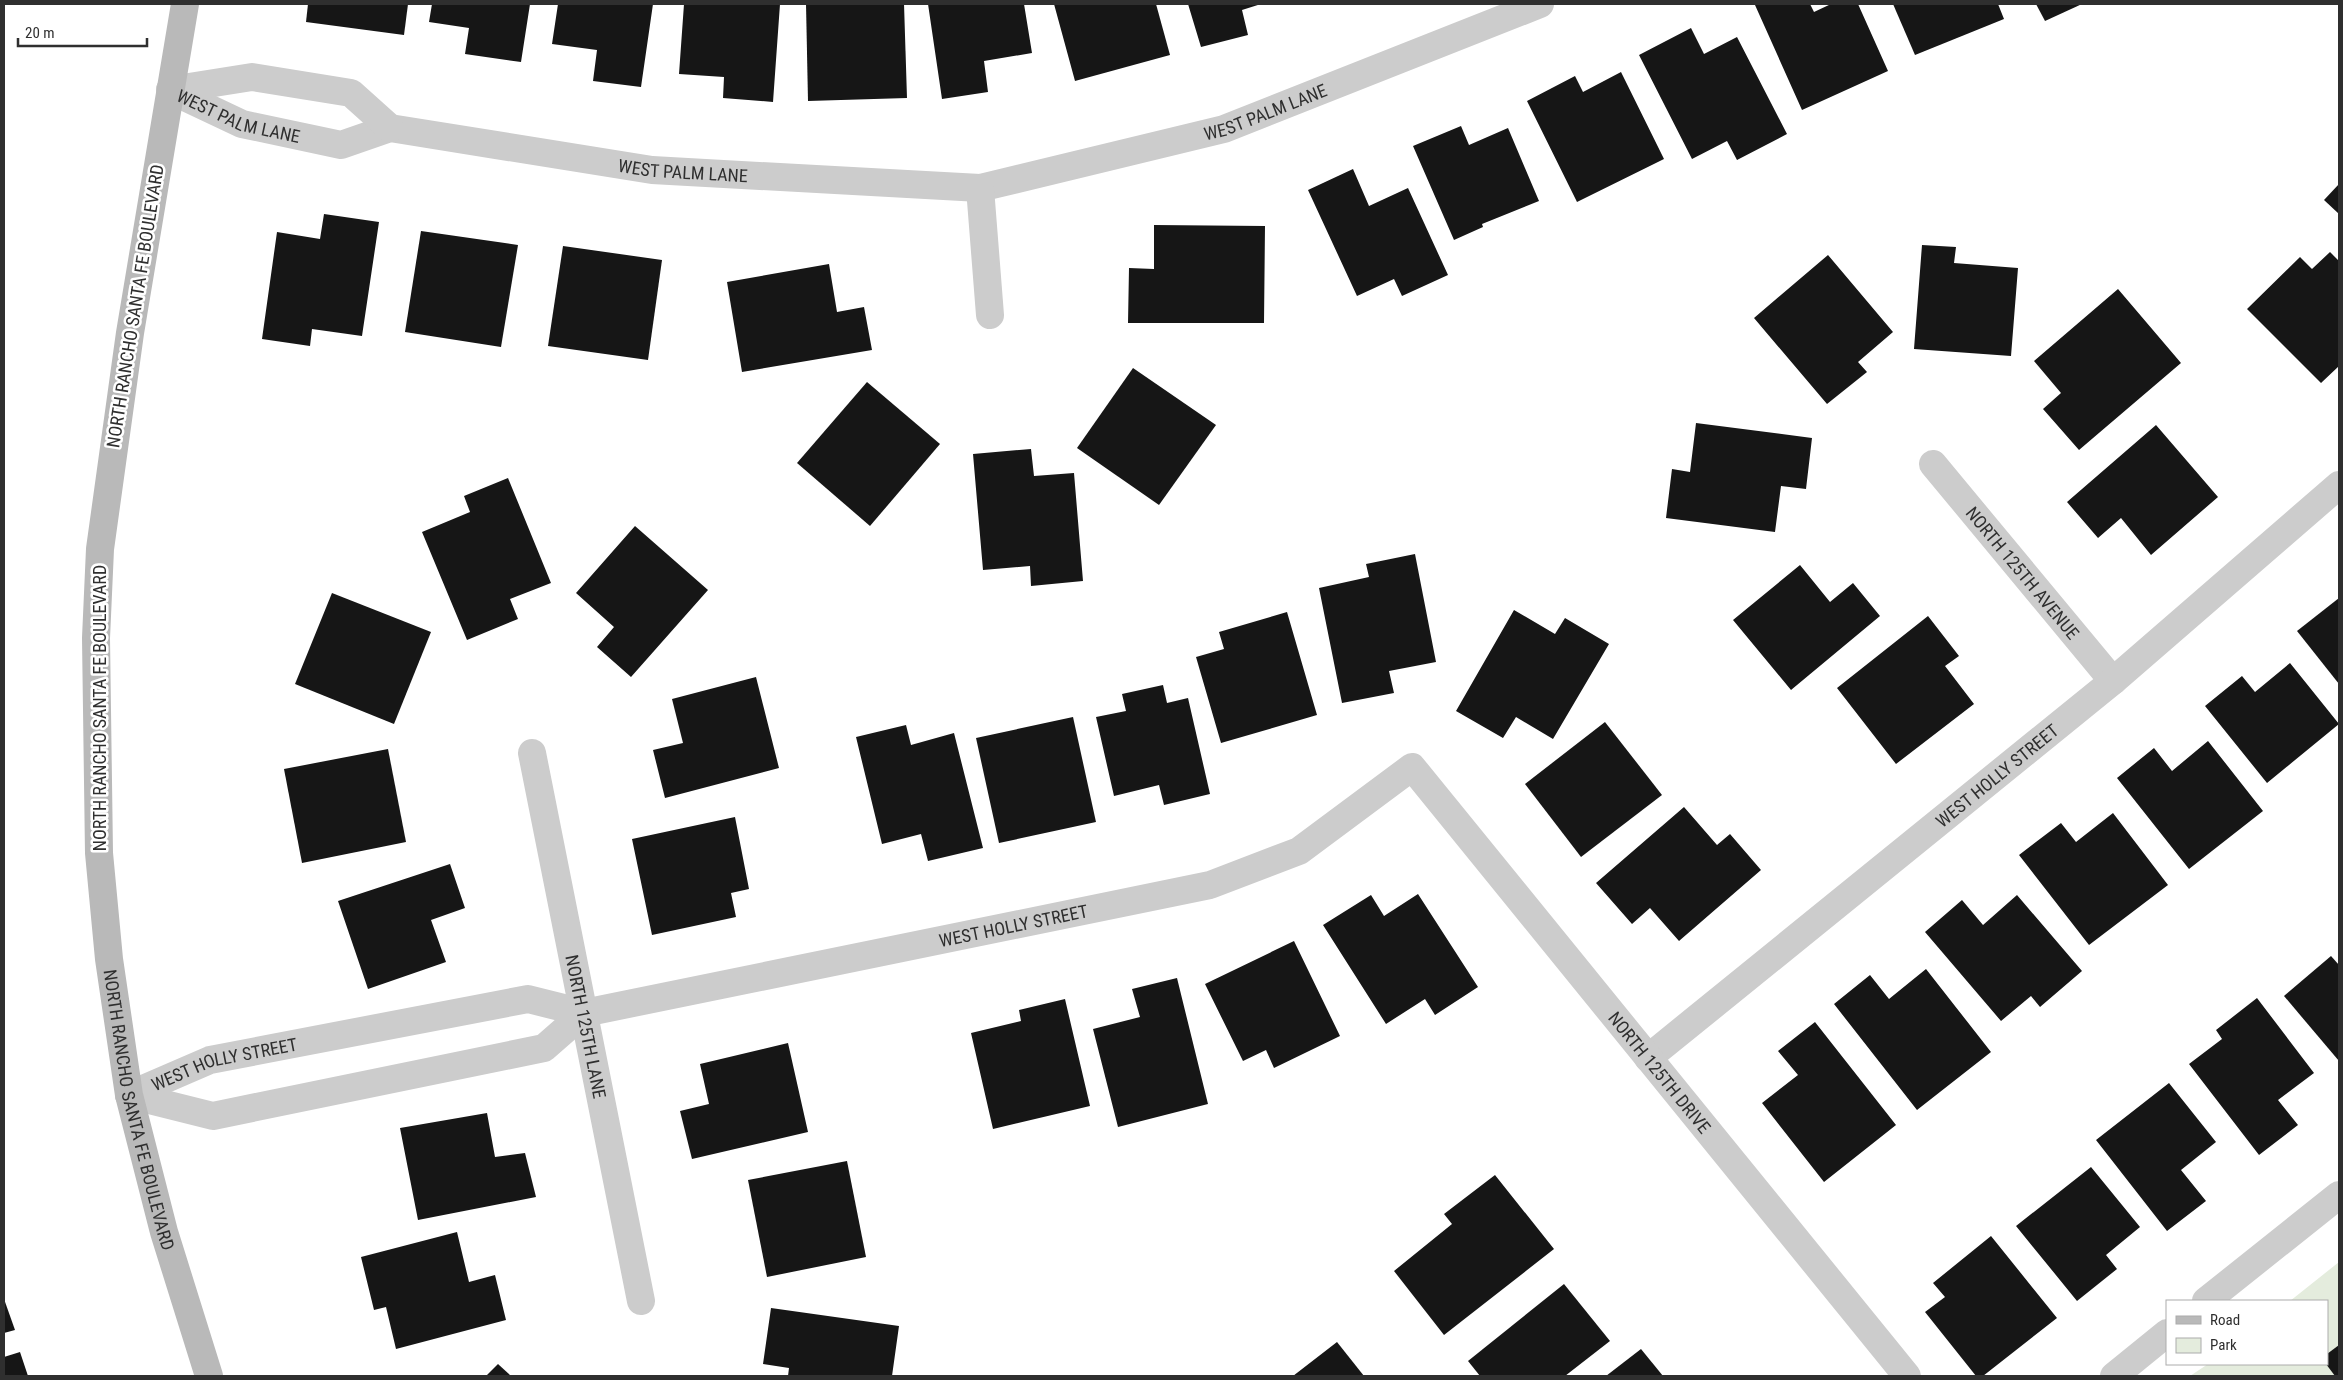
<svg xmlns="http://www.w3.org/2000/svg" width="2343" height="1380" font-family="'Roboto Condensed',sans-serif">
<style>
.green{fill:#e4ecdd}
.building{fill:#161616}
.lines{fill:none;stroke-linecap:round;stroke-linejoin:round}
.street{stroke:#ccc;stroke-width:28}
.secondary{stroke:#b9b9b9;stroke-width:28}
.labels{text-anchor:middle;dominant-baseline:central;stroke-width:5;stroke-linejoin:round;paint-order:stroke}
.street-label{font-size:18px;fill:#2f2f2f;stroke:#fff}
</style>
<rect width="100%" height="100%" fill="#fff"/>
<path class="green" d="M 2339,1262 L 2339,1376 L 2190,1376 L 2208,1364 L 2327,1364 L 2327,1301 L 2290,1301 Z"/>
<g class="building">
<path d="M 308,4 L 408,4 L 404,35 L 306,22 Z"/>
<path d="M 432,4 L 530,4 L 521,62 L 465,54 L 469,28 L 429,22 Z"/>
<path d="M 558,4 L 653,4 L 641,87 L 593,81 L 597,50 L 552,44 Z"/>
<path d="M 684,4 L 780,4 L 773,102 L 723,98 L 724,77 L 679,74 Z"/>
<path d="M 806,4 L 904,4 L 907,98 L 808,101 Z"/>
<path d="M 928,4 L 1024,4 L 1032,53 L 984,61 L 988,92 L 942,99 Z"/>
<path d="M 1054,4 L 1156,4 L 1170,55 L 1075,81 Z"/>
<path d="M 1188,4 L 1261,4 L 1242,10 L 1248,35 L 1201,47 Z"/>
<path d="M 1757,4 L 1810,4 L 1814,12 L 1831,4 L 1858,4 L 1888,71 L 1802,110 L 1755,5 Z"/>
<path d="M 1893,4 L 1998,4 L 2004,19 L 1915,55 Z"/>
<path d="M 2036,4 L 2082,4 L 2045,21 Z"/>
<path d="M 1691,28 L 1704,54 L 1737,37 L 1787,134 L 1737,160 L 1727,141 L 1692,159 L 1639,55 Z"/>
<path d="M 1621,72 L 1664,159 L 1577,202 L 1527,101 L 1575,76 L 1583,92 Z"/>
<path d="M 1461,126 L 1469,145 L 1508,128 L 1539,201 L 1482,224 L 1483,227 L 1454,240 L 1413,146 Z"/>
<path d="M 1353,169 L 1369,206 L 1408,188 L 1448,275 L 1402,296 L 1394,279 L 1357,296 L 1308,190 Z"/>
<path d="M 2339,184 L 2339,214 L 2324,200 Z"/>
<path d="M 324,214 L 379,222 L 362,336 L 312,329 L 310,346 L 262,339 L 277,232 L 320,239 Z"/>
<path d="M 1154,225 L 1265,226 L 1264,323 L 1128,323 L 1129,268 L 1154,269 Z"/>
<path d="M 421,231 L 518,245 L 501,347 L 405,332 Z"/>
<path d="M 1922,245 L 1956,247 L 1954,263 L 2018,268 L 2011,356 L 1914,349 Z"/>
<path d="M 563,246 L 662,260 L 648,360 L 548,346 Z"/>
<path d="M 2330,252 L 2339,261 L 2339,366 L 2321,383 L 2247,309 L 2300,257 L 2312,269 Z"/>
<path d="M 1828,255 L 1893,332 L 1858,362 L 1867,372 L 1827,404 L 1754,318 Z"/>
<path d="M 829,264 L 837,312 L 864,307 L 872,350 L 742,372 L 727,282 Z"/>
<path d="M 2118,289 L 2181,363 L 2079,450 L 2043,409 L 2061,393 L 2034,361 Z"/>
<path d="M 1133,368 L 1216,425 L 1159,505 L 1077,448 Z"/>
<path d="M 867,382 L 940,444 L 870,526 L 797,463 Z"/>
<path d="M 1696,423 L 1812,438 L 1806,489 L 1781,486 L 1775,532 L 1666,518 L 1672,469 L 1690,472 Z"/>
<path d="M 2156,425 L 2218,497 L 2151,555 L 2121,518 L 2098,538 L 2067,502 Z"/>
<path d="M 1031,449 L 1034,476 L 1074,473 L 1083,581 L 1031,586 L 1030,566 L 983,570 L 973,454 Z"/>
<path d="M 508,478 L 551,583 L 510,599 L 518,619 L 467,640 L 422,532 L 470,512 L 464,496 Z"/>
<path d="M 635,526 L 708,590 L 631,677 L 597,647 L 614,627 L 576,593 Z"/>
<path d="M 1415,554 L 1436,662 L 1389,671 L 1394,693 L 1342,703 L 1319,588 L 1369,577 L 1366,564 Z"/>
<path d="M 1800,565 L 1830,602 L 1853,583 L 1880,616 L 1791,690 L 1733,620 Z"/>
<path d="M 332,593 L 431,632 L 394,724 L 295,684 Z"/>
<path d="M 2339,598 L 2339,684 L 2297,631 Z"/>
<path d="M 1514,610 L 1555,634 L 1565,618 L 1609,644 L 1553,739 L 1516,717 L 1503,738 L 1456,711 Z"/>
<path d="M 1287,612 L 1317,715 L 1221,743 L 1196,657 L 1224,649 L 1219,632 Z"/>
<path d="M 1928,616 L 1959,656 L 1945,666 L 1974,704 L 1896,764 L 1837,688 Z"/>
<path d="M 2290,663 L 2339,724 L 2267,783 L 2205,706 L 2242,676 L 2255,692 Z"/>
<path d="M 756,677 L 779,768 L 665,798 L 653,750 L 683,743 L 672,699 Z"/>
<path d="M 1163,685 L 1167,703 L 1188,698 L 1210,794 L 1164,805 L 1159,785 L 1114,796 L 1096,717 L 1126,711 L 1122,694 Z"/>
<path d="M 1073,717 L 1096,822 L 999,843 L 976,738 Z"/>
<path d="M 1605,722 L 1662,795 L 1581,857 L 1525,784 Z"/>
<path d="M 906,725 L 911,745 L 954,733 L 983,848 L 928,861 L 921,834 L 882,844 L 856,737 Z"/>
<path d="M 2208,741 L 2263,811 L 2189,869 L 2117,778 L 2154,748 L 2172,771 Z"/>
<path d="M 388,749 L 406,842 L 302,863 L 284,769 Z"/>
<path d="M 1684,807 L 1717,845 L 1730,834 L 1761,870 L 1679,941 L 1650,908 L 1632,924 L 1596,883 Z"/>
<path d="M 2113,813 L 2168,885 L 2089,945 L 2019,855 L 2061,823 L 2076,842 Z"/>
<path d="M 735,817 L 749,889 L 731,893 L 736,917 L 652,935 L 632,839 Z"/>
<path d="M 450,864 L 465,908 L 431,920 L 446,962 L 368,989 L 338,901 Z"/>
<path d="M 1418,894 L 1478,987 L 1435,1015 L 1425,999 L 1386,1024 L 1323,925 L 1371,895 L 1384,916 Z"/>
<path d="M 2017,895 L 2082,971 L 2040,1007 L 2031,996 L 2001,1021 L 1925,932 L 1962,900 L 1983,925 Z"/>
<path d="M 1294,941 L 1340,1036 L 1274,1068 L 1266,1050 L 1243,1061 L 1205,984 Z"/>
<path d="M 2331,956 L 2339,965 L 2339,1061 L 2284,996 Z"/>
<path d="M 1926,969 L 1991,1052 L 1917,1110 L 1834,1004 L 1870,975 L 1889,999 Z"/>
<path d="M 1177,978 L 1208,1104 L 1118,1127 L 1093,1029 L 1140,1017 L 1132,989 Z"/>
<path d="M 2257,998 L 2314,1073 L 2278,1100 L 2298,1125 L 2259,1155 L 2189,1064 L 2222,1039 L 2216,1030 Z"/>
<path d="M 1065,999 L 1090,1106 L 993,1129 L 971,1033 L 1021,1021 L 1019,1010 Z"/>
<path d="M 1815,1022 L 1896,1125 L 1824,1182 L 1762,1103 L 1798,1075 L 1778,1051 Z"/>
<path d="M 788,1043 L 808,1132 L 692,1159 L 680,1111 L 709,1104 L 700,1064 Z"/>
<path d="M 2169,1083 L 2216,1142 L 2181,1170 L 2206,1201 L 2167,1231 L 2096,1140 Z"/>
<path d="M 487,1113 L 495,1157 L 525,1153 L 536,1197 L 418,1220 L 400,1128 Z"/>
<path d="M 847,1161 L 866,1257 L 767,1277 L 748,1180 Z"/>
<path d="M 2091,1167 L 2140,1227 L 2106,1255 L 2117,1269 L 2077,1301 L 2016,1226 Z"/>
<path d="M 1495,1175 L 1554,1249 L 1444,1335 L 1394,1271 L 1452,1224 L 1444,1214 Z"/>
<path d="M 457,1232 L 469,1282 L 495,1275 L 506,1320 L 396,1349 L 386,1307 L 374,1310 L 361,1257 Z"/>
<path d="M 1991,1236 L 2057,1318 L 1983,1376 L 1976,1376 L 1925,1312 L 1945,1297 L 1933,1283 Z"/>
<path d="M 1564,1284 L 1610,1341 L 1565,1376 L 1480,1376 L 1468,1361 Z"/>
<path d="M 4,1299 L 15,1330 L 4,1333 Z"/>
<path d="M 771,1308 L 899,1326 L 892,1376 L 788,1376 L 789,1368 L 763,1364 Z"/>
<path d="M 1337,1342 L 1364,1376 L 1293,1376 Z"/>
<path d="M 2339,1345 L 2339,1376 L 2335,1376 L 2326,1364 L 2327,1354 Z"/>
<path d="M 1641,1349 L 1663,1376 L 1606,1376 Z"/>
<path d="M 20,1352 L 28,1376 L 4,1376 L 4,1357 Z"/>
<path d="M 498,1364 L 511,1376 L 486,1376 Z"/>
</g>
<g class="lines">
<g class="street">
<path id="s1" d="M 170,90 L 242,124 L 341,145 L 390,128 L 652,170 L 980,188 L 1224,129 L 1540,4"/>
<path d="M 170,90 L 252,77 L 351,93 L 390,128"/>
<path d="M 980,188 L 990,315"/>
<path id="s2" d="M 1933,464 L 2113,681"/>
<path id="s3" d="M 532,753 L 641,1301"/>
<path id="s4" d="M 1648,1058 L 2113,681 L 2339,485"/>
<path id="s5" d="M 129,1095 L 210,1060 L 528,999 L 584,1013 L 1210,885 L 1299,851 L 1412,767 L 1907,1376"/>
<path d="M 129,1095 L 213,1116 L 544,1048 L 584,1013"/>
<path d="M 2206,1301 L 2339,1195"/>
<path d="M 2114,1376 L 2167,1333"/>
</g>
<path class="secondary" id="s6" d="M 185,4 L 130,333 L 100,549 L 96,638 L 99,853 L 109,959 L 129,1095 L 164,1232 L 209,1376"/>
</g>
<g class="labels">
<g class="street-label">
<text stroke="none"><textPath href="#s1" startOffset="1122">WEST PALM LANE</textPath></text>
<text stroke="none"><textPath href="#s1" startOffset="74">WEST PALM LANE</textPath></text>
<text stroke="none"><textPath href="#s1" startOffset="529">WEST PALM LANE</textPath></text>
<text transform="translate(135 306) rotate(-81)">NORTH RANCHO SANTA FE BOULEVARD</text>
<text stroke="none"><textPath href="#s2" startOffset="141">NORTH 125TH AVENUE</textPath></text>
<text transform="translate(99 708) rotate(-90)">NORTH RANCHO SANTA FE BOULEVARD</text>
<text stroke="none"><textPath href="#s4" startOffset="449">WEST HOLLY STREET</textPath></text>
<text stroke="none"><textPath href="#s5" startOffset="908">WEST HOLLY STREET</textPath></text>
<text stroke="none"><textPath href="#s3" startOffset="279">NORTH 125TH LANE</textPath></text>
<text stroke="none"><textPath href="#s5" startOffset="101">WEST HOLLY STREET</textPath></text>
<text stroke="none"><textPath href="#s5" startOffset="1738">NORTH 125TH DRIVE</textPath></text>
<text stroke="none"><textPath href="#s6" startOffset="1116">NORTH RANCHO SANTA FE BOULEVARD</textPath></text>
</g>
</g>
<rect width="2343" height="1380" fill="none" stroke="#2f2f2f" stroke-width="10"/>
<rect x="2166" y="1300" width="162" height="65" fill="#ffffff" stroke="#acacac"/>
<rect x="2176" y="1316" width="25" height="8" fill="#b9b9b9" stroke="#acacac"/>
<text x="2210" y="1325" font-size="15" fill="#2f2f2f">Road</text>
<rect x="2176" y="1338" width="25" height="15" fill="#e4ecdd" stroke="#acacac"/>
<text x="2210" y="1350" font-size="15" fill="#2f2f2f">Park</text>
<path d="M18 38v8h129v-8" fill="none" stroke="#2f2f2f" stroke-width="2.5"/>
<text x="25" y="38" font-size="15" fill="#2f2f2f" stroke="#ffffff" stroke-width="4" paint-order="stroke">20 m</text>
</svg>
